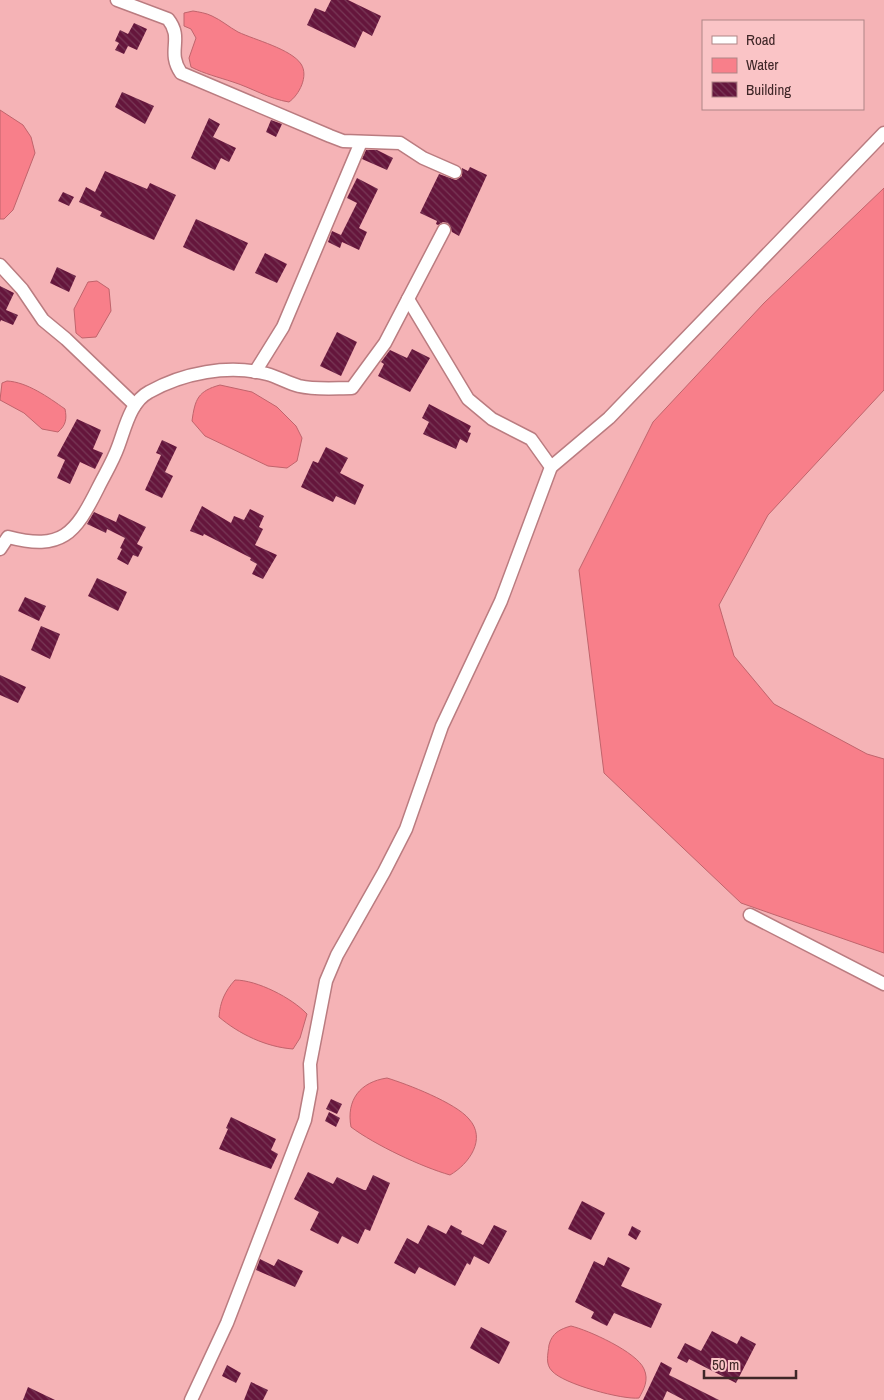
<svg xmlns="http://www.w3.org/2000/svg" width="884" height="1400" font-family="'Archivo Narrow',sans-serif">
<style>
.water{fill:#f87f8a;stroke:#c0646c}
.building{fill:url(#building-back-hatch)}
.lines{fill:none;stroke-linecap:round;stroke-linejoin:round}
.minor-casing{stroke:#ba7c80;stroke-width:15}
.minor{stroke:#fff;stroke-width:12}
</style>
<defs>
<pattern id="building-back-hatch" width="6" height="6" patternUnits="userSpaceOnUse" patternTransform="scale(1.25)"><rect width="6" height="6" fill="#65163c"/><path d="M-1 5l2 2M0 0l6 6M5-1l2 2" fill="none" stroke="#783856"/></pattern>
</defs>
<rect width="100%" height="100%" fill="#f5b3b6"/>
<g class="water">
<path d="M 193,11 C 199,12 206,13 212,16 C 221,20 229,27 238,32 C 255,40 291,49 301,64 C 309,76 299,95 289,102 C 269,99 252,88 233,82 C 218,77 205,74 191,67 L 189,58 L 196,38 L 191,29 L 184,26 L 184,13 Z"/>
<path d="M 0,110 L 23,125 L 31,137 L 35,153 L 13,210 L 4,219 L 0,219 Z"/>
<path d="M 884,188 L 884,390 L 768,515 L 719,605 L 734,656 L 774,704 L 867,754 L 884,759 L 884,953 L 741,903 L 604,773 L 579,570 L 653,422 L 764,303 Z"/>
<path d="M 97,281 L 109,289 L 111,311 L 96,337 L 82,338 L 76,333 L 74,309 L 88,282 Z"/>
<path d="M 7,381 C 27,382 48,397 65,409 C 67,419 66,425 58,432 L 42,429 L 24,413 L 0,400 L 2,383 Z"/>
<path d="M 220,385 L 252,392 L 277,407 L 296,426 L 302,438 L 297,461 L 287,468 L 268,466 L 205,436 L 192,421 C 195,399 198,391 220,385 Z"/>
<path d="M 235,980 C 257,980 292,998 307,1014 L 300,1038 L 293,1049 C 266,1047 239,1034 219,1017 C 220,1002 225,991 235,980 Z"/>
<path d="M 387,1078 C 407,1084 456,1103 469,1119 C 487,1139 469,1164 450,1175 C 422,1167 375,1145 351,1127 C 346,1100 360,1082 387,1078 Z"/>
<path d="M 571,1326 C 588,1330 637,1352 644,1369 C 649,1380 644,1389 639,1398 C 623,1400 563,1384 552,1371 C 545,1364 548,1354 549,1345 C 552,1333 560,1329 571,1326 Z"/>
</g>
<g class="building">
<path d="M 331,0 L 348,0 L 381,16 L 372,36 L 363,31 L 355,48 L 307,25 L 315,8 L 325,12 Z"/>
<path d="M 134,23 L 147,29 L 137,50 L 128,46 L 124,54 L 115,50 L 119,43 L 115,41 L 120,30 L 128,34 Z"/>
<path d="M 122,92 L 154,106 L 145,124 L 115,107 Z"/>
<path d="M 209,118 L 220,124 L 213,137 L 236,148 L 229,162 L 221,158 L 215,170 L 191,158 Z"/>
<path d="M 271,120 L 282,124 L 276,137 L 266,132 Z"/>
<path d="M 366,150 L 377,150 L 393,158 L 387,170 L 362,159 Z"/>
<path d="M 470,167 L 487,175 L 459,236 L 452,232 L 448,223 L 443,222 L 438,225 L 436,224 L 437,221 L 420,213 L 439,174 L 456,180 L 462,176 L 462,168 L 468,171 Z"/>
<path d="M 105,171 L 147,189 L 150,183 L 176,195 L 154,240 L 100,216 L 102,212 L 79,202 L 86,187 L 95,192 Z"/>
<path d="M 357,178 L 378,189 L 359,228 L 367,232 L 359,250 L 342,242 L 340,248 L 328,242 L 332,231 L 341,235 L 357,203 L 347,198 Z"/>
<path d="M 63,192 L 74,197 L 69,206 L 58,201 Z"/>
<path d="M 196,219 L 248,243 L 234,271 L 183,247 Z"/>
<path d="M 265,253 L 287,264 L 277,283 L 255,273 Z"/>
<path d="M 57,267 L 76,276 L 69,292 L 50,283 Z"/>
<path d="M 0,286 L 14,293 L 6,310 L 18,315 L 13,325 L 1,320 L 0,322 Z"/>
<path d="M 337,332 L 357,342 L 341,376 L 320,366 Z"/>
<path d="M 412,349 L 430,358 L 410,392 L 378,376 L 384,364 L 381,362 L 390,350 L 407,358 Z"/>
<path d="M 429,404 L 471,426 L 468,432 L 471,433 L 467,443 L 460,439 L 456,449 L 423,434 L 429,422 L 422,418 Z"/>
<path d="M 77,419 L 101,430 L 93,449 L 103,453 L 95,469 L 80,462 L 70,484 L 57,478 L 65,460 L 57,456 Z"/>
<path d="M 162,440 L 177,447 L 165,472 L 173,476 L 162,498 L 145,490 L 161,455 L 156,453 Z"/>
<path d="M 326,447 L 348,458 L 340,473 L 364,485 L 355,505 L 336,496 L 333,502 L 301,487 L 313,461 L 318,463 Z"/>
<path d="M 202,506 L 231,523 L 234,516 L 244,520 L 250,509 L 264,516 L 259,527 L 263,529 L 255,545 L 277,555 L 263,579 L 252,574 L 257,564 L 250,560 L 251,558 L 204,534 L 203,536 L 190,531 Z"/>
<path d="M 94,512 L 116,522 L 119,514 L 146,527 L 137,544 L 143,547 L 138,557 L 133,555 L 128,565 L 117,559 L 122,549 L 120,548 L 125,538 L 107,529 L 106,533 L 87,524 Z"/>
<path d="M 97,578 L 127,592 L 118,611 L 88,596 Z"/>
<path d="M 25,597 L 46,606 L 39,621 L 18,611 Z"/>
<path d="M 41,626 L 60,634 L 50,659 L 31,650 Z"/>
<path d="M 0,675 L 26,687 L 18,703 L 0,695 Z"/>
<path d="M 331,1099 L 342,1104 L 337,1114 L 326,1109 Z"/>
<path d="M 329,1112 L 340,1118 L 336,1127 L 325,1121 Z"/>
<path d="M 231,1117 L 276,1139 L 271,1150 L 278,1154 L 271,1169 L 219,1149 L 228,1129 L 226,1128 Z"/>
<path d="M 308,1172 L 333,1184 L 337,1177 L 364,1190 L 366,1190 L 373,1175 L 390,1183 L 370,1231 L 365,1229 L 358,1244 L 342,1236 L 338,1244 L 310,1230 L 319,1212 L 294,1199 Z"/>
<path d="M 582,1201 L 605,1213 L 591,1240 L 568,1229 Z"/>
<path d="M 428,1225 L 446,1234 L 451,1225 L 462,1231 L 461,1234 L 483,1245 L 494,1225 L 507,1231 L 489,1264 L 474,1256 L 470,1265 L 467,1263 L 455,1286 L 419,1267 L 415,1274 L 394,1263 L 407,1238 L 418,1244 Z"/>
<path d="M 632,1226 L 641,1231 L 636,1240 L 628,1235 Z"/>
<path d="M 608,1257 L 630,1268 L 621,1286 L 662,1304 L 651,1328 L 614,1313 L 607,1326 L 591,1318 L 594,1312 L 575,1302 L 594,1261 L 604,1266 Z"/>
<path d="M 260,1259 L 274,1266 L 278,1259 L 303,1271 L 295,1287 L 256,1270 Z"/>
<path d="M 481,1327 L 510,1342 L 499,1364 L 470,1348 Z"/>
<path d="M 712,1331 L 737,1344 L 741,1336 L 756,1344 L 736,1383 L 689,1359 L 687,1363 L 677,1358 L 685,1343 L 701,1351 Z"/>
<path d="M 661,1362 L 672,1368 L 669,1375 L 719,1400 L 684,1400 L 667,1391 L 663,1400 L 643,1400 Z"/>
<path d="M 227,1365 L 241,1373 L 236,1383 L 222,1376 Z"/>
<path d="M 251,1382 L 268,1390 L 263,1400 L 244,1400 Z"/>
<path d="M 28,1387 L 55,1400 L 23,1400 Z"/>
</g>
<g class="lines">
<g class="minor-casing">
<g id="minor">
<path d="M 117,0 L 168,19 C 184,39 166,51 181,73 L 330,136 L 343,141 L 400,143 L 423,158 L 455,172"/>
<path d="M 0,265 L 22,289 L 43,320 L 66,339 L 135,405"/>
<path d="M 255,372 L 283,327 L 361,142"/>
<path d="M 551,467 L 609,418 L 884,133"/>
<path d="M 0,549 L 8,537 C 62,551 75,534 98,488 C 105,474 113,461 118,447 C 125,429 130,402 149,392 C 183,373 228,364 267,374 C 278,377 288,383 299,386 C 316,390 335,388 352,388 L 385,343 L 444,230"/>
<path d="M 750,915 L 884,984"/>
<path d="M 191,1400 L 227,1323 L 305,1120 L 311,1088 L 310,1064 L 326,981 L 337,955 L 384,872 L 406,829 L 442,726 L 501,601 L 551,467 L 531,439 L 492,419 L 468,399 L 408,299"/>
</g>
</g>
<use href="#minor" class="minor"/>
</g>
<rect x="702" y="20" width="162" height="90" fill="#fac4c6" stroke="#af8586"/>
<rect x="712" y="36" width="25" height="8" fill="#ffffff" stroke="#af8586"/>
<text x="746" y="45" font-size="15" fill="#3f2627">Road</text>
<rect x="712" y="58" width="25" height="15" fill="#f87f8a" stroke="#af8586"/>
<text x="746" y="70" font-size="15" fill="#3f2627">Water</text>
<rect x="712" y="82" width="25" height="15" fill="url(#building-back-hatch)" stroke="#af8586"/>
<text x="746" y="95" font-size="15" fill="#3f2627">Building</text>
<path d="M704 1370v8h92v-8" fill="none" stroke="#3f2627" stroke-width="2.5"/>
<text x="712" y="1370" font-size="15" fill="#3f2627" stroke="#fac4c6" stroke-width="4" paint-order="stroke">50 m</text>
</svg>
